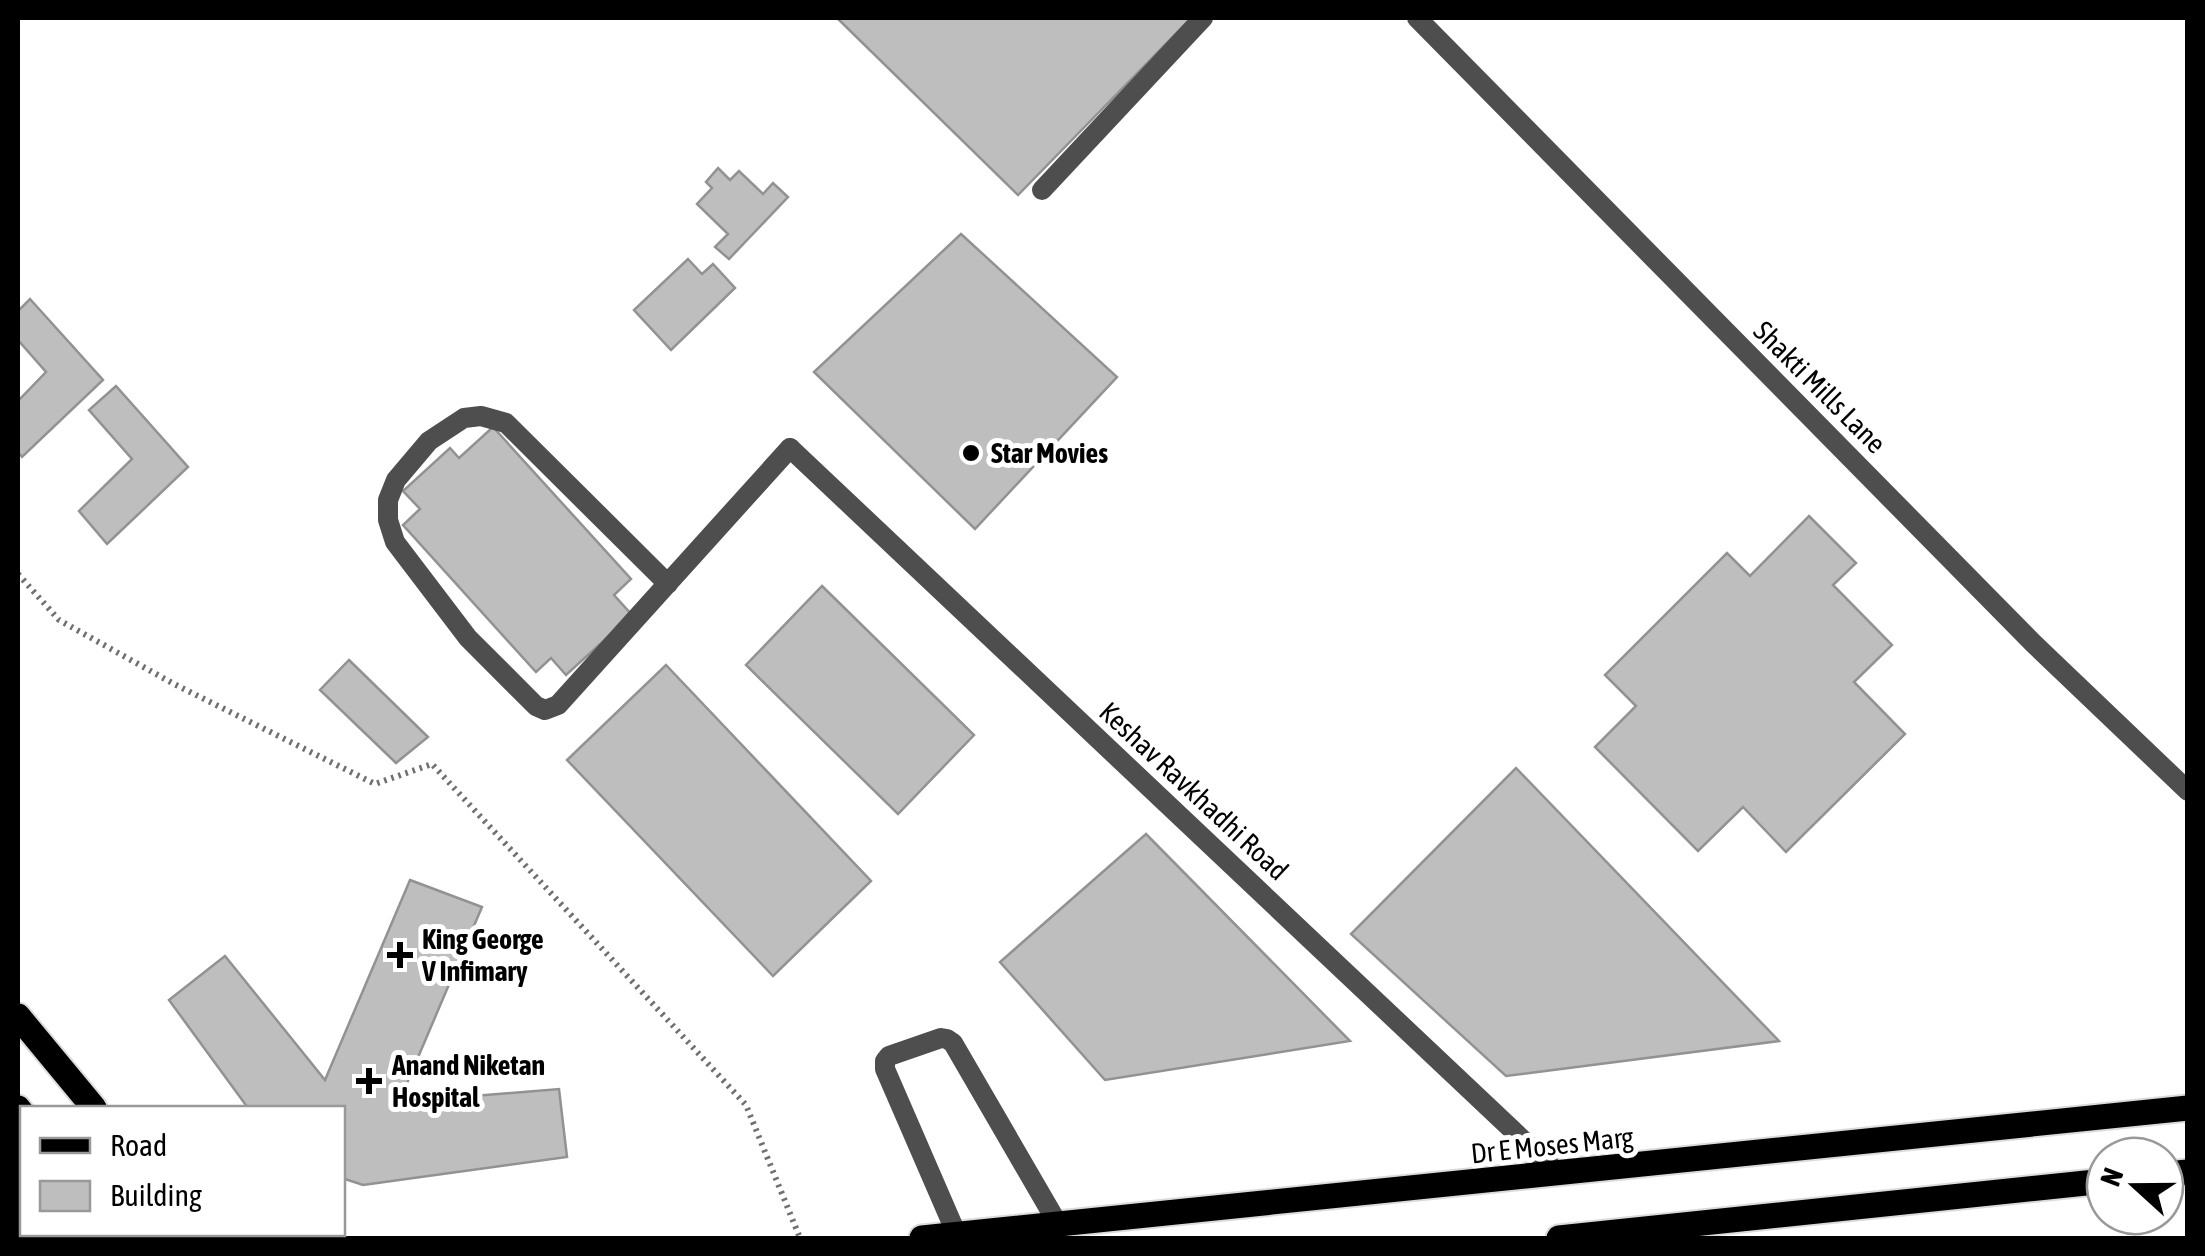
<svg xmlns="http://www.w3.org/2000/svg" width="2205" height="1256" font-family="'Asap Condensed',sans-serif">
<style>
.building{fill:#bebebe;stroke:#929292;stroke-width:2.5}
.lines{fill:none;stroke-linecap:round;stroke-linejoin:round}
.primary-casing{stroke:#dbdbdb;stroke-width:29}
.path{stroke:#707070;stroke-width:6;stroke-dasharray:2.5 5;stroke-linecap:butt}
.lane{stroke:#4e4e4e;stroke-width:20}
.street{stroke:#4e4e4e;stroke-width:20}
.primary{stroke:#000;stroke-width:25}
.poi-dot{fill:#000;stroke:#fff;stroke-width:4}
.labels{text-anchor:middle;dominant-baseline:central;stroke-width:10;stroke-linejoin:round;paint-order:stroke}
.street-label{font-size:28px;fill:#000;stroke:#fff}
.poi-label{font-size:28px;font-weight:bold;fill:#000;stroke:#fff;text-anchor:start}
</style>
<rect width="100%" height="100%" fill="#fff"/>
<g class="building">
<path d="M 837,18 L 1191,18 L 1018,195 Z"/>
<path d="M 718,168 L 730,180 L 739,171 L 763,194 L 773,183 L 788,197 L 729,259 L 715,247 L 728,234 L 697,204 L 712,188 L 706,182 Z"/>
<path d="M 961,234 L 1117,377 L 975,529 L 814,372 Z"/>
<path d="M 688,259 L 702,274 L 713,264 L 735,288 L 671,350 L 634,310 Z"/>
<path d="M 30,299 L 103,380 L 22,457 L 18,452 L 18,401 L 46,372 L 18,340 L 18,311 Z"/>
<path d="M 116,386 L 188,467 L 107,544 L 79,511 L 132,459 L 89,410 Z"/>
<path d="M 493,427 L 631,579 L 614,595 L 632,615 L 566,675 L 551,658 L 536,672 L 403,525 L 420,509 L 403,491 L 450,448 L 459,458 Z"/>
<path d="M 1809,516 L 1856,563 L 1833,585 L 1892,645 L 1854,682 L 1905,734 L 1786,852 L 1743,807 L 1698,851 L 1595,747 L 1636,706 L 1605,675 L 1727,553 L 1750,576 Z"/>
<path d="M 822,586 L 974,735 L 898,814 L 746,665 Z"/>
<path d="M 349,660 L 428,737 L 396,763 L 320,690 Z"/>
<path d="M 666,665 L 871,881 L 773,976 L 567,760 Z"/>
<path d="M 1516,768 L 1779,1041 L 1506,1076 L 1351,934 Z"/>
<path d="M 1146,834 L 1350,1041 L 1105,1080 L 1000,962 Z"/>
<path d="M 410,880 L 482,907 L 399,1102 L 559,1089 L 567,1157 L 363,1185 L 342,1178 L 342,1108 L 248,1108 L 169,1000 L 225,956 L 325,1080 Z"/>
</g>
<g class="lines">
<g class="primary-casing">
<g id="primary">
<path d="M 18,1016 L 94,1108"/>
<path d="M 18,1108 L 22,1113"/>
<path d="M 2165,1174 L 2188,1172"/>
<path d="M 120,1234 L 123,1238"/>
<path d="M 177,1234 L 179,1238"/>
<path d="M 56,1238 L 58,1234"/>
<path d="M 922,1238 L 2188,1108"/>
<path d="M 1559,1238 L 2105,1181"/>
</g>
</g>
<path class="path" d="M 18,574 L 59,620 L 174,684 L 375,784 L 432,764 L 746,1105 L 800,1238"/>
<g class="lane">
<path d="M 1042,190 L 1203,18"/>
<path d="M 668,584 L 506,423 L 481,416 L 464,418 L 429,441 L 396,480 L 388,500 L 388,520 L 395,542 L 468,638 L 536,706 L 545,710 L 558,705 L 790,448"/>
<path d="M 18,1130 L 22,1129"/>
<path d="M 957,1235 L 885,1069 L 885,1061 L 889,1056 L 941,1038 L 947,1039 L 953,1043 L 1058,1224"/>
</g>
<g class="street">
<path d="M 1417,18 L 2034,644 L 2188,791"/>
<path d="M 790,448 L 1559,1174"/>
</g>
<use href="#primary" class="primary"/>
</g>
<g class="poi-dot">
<circle cx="971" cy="453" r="10"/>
<path d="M395 940h10v10h10v10h-10v10h-10v-10h-10v-10h10z"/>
<path d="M364 1066h10v10h10v10h-10v10h-10v-10h-10v-10h10z"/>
</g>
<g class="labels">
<g class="street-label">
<text transform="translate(1820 387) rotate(45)">Shakti Mills Lane</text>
<text transform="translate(1194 791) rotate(43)">Keshav Ravkhadhi Road</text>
<text transform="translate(1552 1145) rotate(-6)">Dr E Moses Marg</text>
</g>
<g class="poi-label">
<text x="991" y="453">Star Movies</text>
<text x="422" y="939">King George<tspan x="422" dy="32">V Infimary</tspan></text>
<text x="392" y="1065">Anand Niketan<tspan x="392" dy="32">Hospital</tspan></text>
</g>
</g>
<rect width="2205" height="1256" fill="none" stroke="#000000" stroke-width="40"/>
<rect x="20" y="1106" width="325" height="130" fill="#ffffff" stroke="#999999" stroke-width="2.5"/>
<rect x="40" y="1138" width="50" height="15" fill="#000000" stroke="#999999" stroke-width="2.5"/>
<text x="110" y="1156" font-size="30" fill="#000000">Road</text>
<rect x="40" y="1181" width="50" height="30" fill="#bebebe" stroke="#999999" stroke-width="2.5"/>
<text x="110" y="1206" font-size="30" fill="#000000">Building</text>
<g transform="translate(2135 1186) rotate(291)"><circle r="48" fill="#ffffff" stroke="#999999" stroke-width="2.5"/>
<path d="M0-8L18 38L0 25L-18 38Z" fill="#000000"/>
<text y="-15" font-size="28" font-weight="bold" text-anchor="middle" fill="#000000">N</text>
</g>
</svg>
